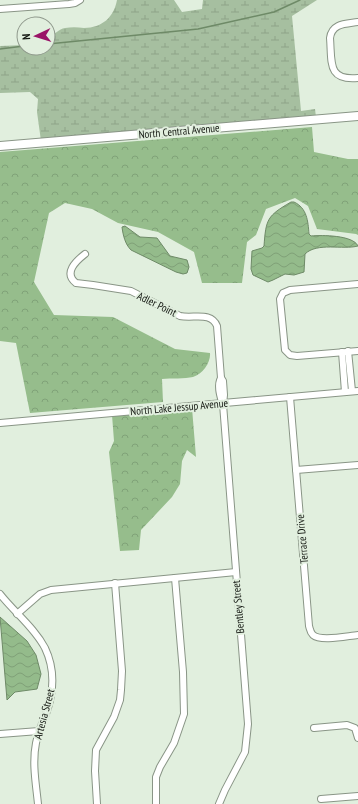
<svg xmlns="http://www.w3.org/2000/svg" width="358" height="804" font-family="'PT Sans Narrow',sans-serif">
<style>
.forest{fill:url(#forest-crowns)}
.wetland{fill:url(#wetland-marsh)}
.water{fill:url(#water-waves);stroke:#6e8a67}
.lines{fill:none;stroke-linecap:round;stroke-linejoin:round}
.stream{stroke:#6e8a67;stroke-width:1.5}
.minor-casing{stroke:#899586;stroke-width:8}
.major-casing{stroke:#899586;stroke-width:10}
.minor{stroke:#fff;stroke-width:6}
.major{stroke:#fff;stroke-width:8}
.labels{text-anchor:middle;dominant-baseline:central;stroke-width:4;stroke-linejoin:round;paint-order:stroke}
.street-label{font-size:11px;fill:#141812;stroke:#e1efde}
</style>
<defs>
<pattern id="forest-crowns" width="20" height="18" patternUnits="userSpaceOnUse"><rect width="20" height="18" fill="#96bd8c"/><path d="M2 6a3 3 0 1 1 6 0M12 15a3 3 0 1 1 6 0" fill="none" stroke="#80a278"/></pattern>
<pattern id="wetland-marsh" width="20" height="14" patternUnits="userSpaceOnUse"><rect width="20" height="14" fill="#a6bfa0"/><path d="M1 5h8M5 5V1M11 12h8M15 12V8" fill="none" stroke="#8ea389"/></pattern>
<pattern id="water-waves" width="16" height="10" patternUnits="userSpaceOnUse"><rect width="16" height="10" fill="#94bb8b"/><path d="M0 5q4-4 8 0t8 0" fill="none" stroke="#7fa077"/></pattern>
</defs>
<rect width="100%" height="100%" fill="#e1efde"/>
<g class="forest">
<path d="M 312,127 L 314,152 L 348,159 L 358,159 L 358,235 L 356,234 L 317,229 L 308,206 L 295,198 L 266,209 L 256,235 L 247,242 L 242,283 L 202,283 L 194,252 L 158,232 L 118,223 L 92,209 L 65,203 L 49,213 L 34,282 L 54,315 L 113,317 L 175,349 L 210,353 C 211,362 203,374 193,377 C 185,379 171,378 162,379 L 163,402 L 30,413 L 16,343 L 0,341 L 0,152 Z"/>
<path d="M 192,408 L 196,457 L 187,450 L 182,461 L 180,484 L 172,497 L 141,530 L 139,550 L 120,551 L 109,452 L 114,441 L 112,415 Z"/>
</g>
<g class="wetland">
<path d="M 117,0 L 174,0 L 182,12 L 202,9 L 203,0 L 317,0 L 292,16 L 301,111 L 315,109 L 316,117 L 41,141 L 37,112 L 38,99 L 30,92 L 0,93 L 0,46 L 24,45 L 24,48 L 48,48 L 48,37 C 54,35 59,29 65,28 C 71,27 77,27 84,28 C 102,28 114,17 117,0 Z"/>
<path d="M 230,130 L 230,131 L 0,150 L 0,149 Z"/>
</g>
<g class="water">
<path d="M 291,202 L 294,202 C 307,208 308,221 309,234 L 311,236 C 322,235 353,235 358,246 C 343,250 317,242 305,254 L 304,272 L 294,275 L 285,274 L 273,280 L 268,282 L 253,275 L 251,269 L 252,251 L 262,248 L 264,246 C 266,219 267,216 291,202 Z"/>
<path d="M 125,226 L 140,237 L 157,238 L 170,256 L 187,260 L 189,267 L 187,273 L 183,274 L 176,272 L 131,250 C 125,244 123,235 122,227 Z"/>
<path d="M 0,617 L 27,641 L 36,655 L 41,674 L 37,689 L 15,692 L 7,700 Z"/>
</g>
<g class="lines">
<g class="stream">
<path d="M 48,44 L 198,29 L 274,12 L 300,0"/>
<path d="M 0,49 L 24,46"/>
</g>
<g class="minor-casing">
<g id="minor">
<path d="M 0,9 L 69,4 L 75,3 L 80,0"/>
<path d="M 358,22 C 346,24 332,23 330,38 C 332,62 327,81 358,78"/>
<path d="M 85,254 C 76,261 63,273 76,283 L 93,285 L 131,291 L 180,316 C 193,319 211,311 217,326 L 221,378 L 223,381 L 224,395 L 223,404 L 248,724 L 245,752 L 225,790 L 219,804"/>
<path d="M 358,284 L 290,290 L 283,293 L 280,299 L 285,350 L 290,355 L 297,356 L 358,351"/>
<path d="M 348,351 L 352,391"/>
<path d="M 342,352 L 345,392"/>
<path d="M 221,378 C 217,385 220,395 222,402"/>
<path d="M 290,397 L 309,626 C 310,629 310,632 313,635 C 321,642 347,636 358,635"/>
<path d="M 0,423 L 358,391"/>
<path d="M 296,470 L 358,465"/>
<path d="M 0,594 C 14,612 34,627 45,648 C 55,669 54,692 46,714 C 42,723 38,733 36,743 C 32,763 36,784 38,804"/>
<path d="M 17,614 L 40,594 L 51,590 L 236,572"/>
<path d="M 314,728 L 347,725 L 355,728 L 358,738"/>
<path d="M 0,734 L 39,731"/>
<path d="M 321,799 L 358,796"/>
<path d="M 97,804 L 95,771 L 96,750 L 114,717 L 120,700 L 121,690 L 122,671 L 115,583"/>
<path d="M 156,804 L 156,777 L 160,767 L 174,743 L 184,714 L 183,672 L 175,578"/>
</g>
</g>
<g class="major-casing">
<path id="major" d="M 0,146 L 358,116"/>
</g>
<use href="#minor" class="minor"/>
<use href="#major" class="major"/>
</g>
<g class="labels">
<g class="street-label">
<text transform="translate(179 131) rotate(-5)">North Central Avenue</text>
<text transform="translate(157 304) rotate(26)">Adler Point</text>
<text transform="translate(179 407) rotate(-5)">North Lake Jessup Avenue</text>
<text transform="translate(302 539) rotate(-95)">Terrace Drive</text>
<text transform="translate(238 607) rotate(-95)">Bentley Street</text>
<text transform="translate(44 714) rotate(-75)">Artesia Street</text>
</g>
</g>
<g transform="translate(36 36) rotate(266)"><circle r="19" fill="#e1efde" stroke="#8f998c"/>
<path d="M0-3L7 15L0 10L-7 15Z" fill="#9a1467"/>
<text y="-6" font-size="11" font-weight="bold" text-anchor="middle" fill="#141812">N</text>
</g>
</svg>
